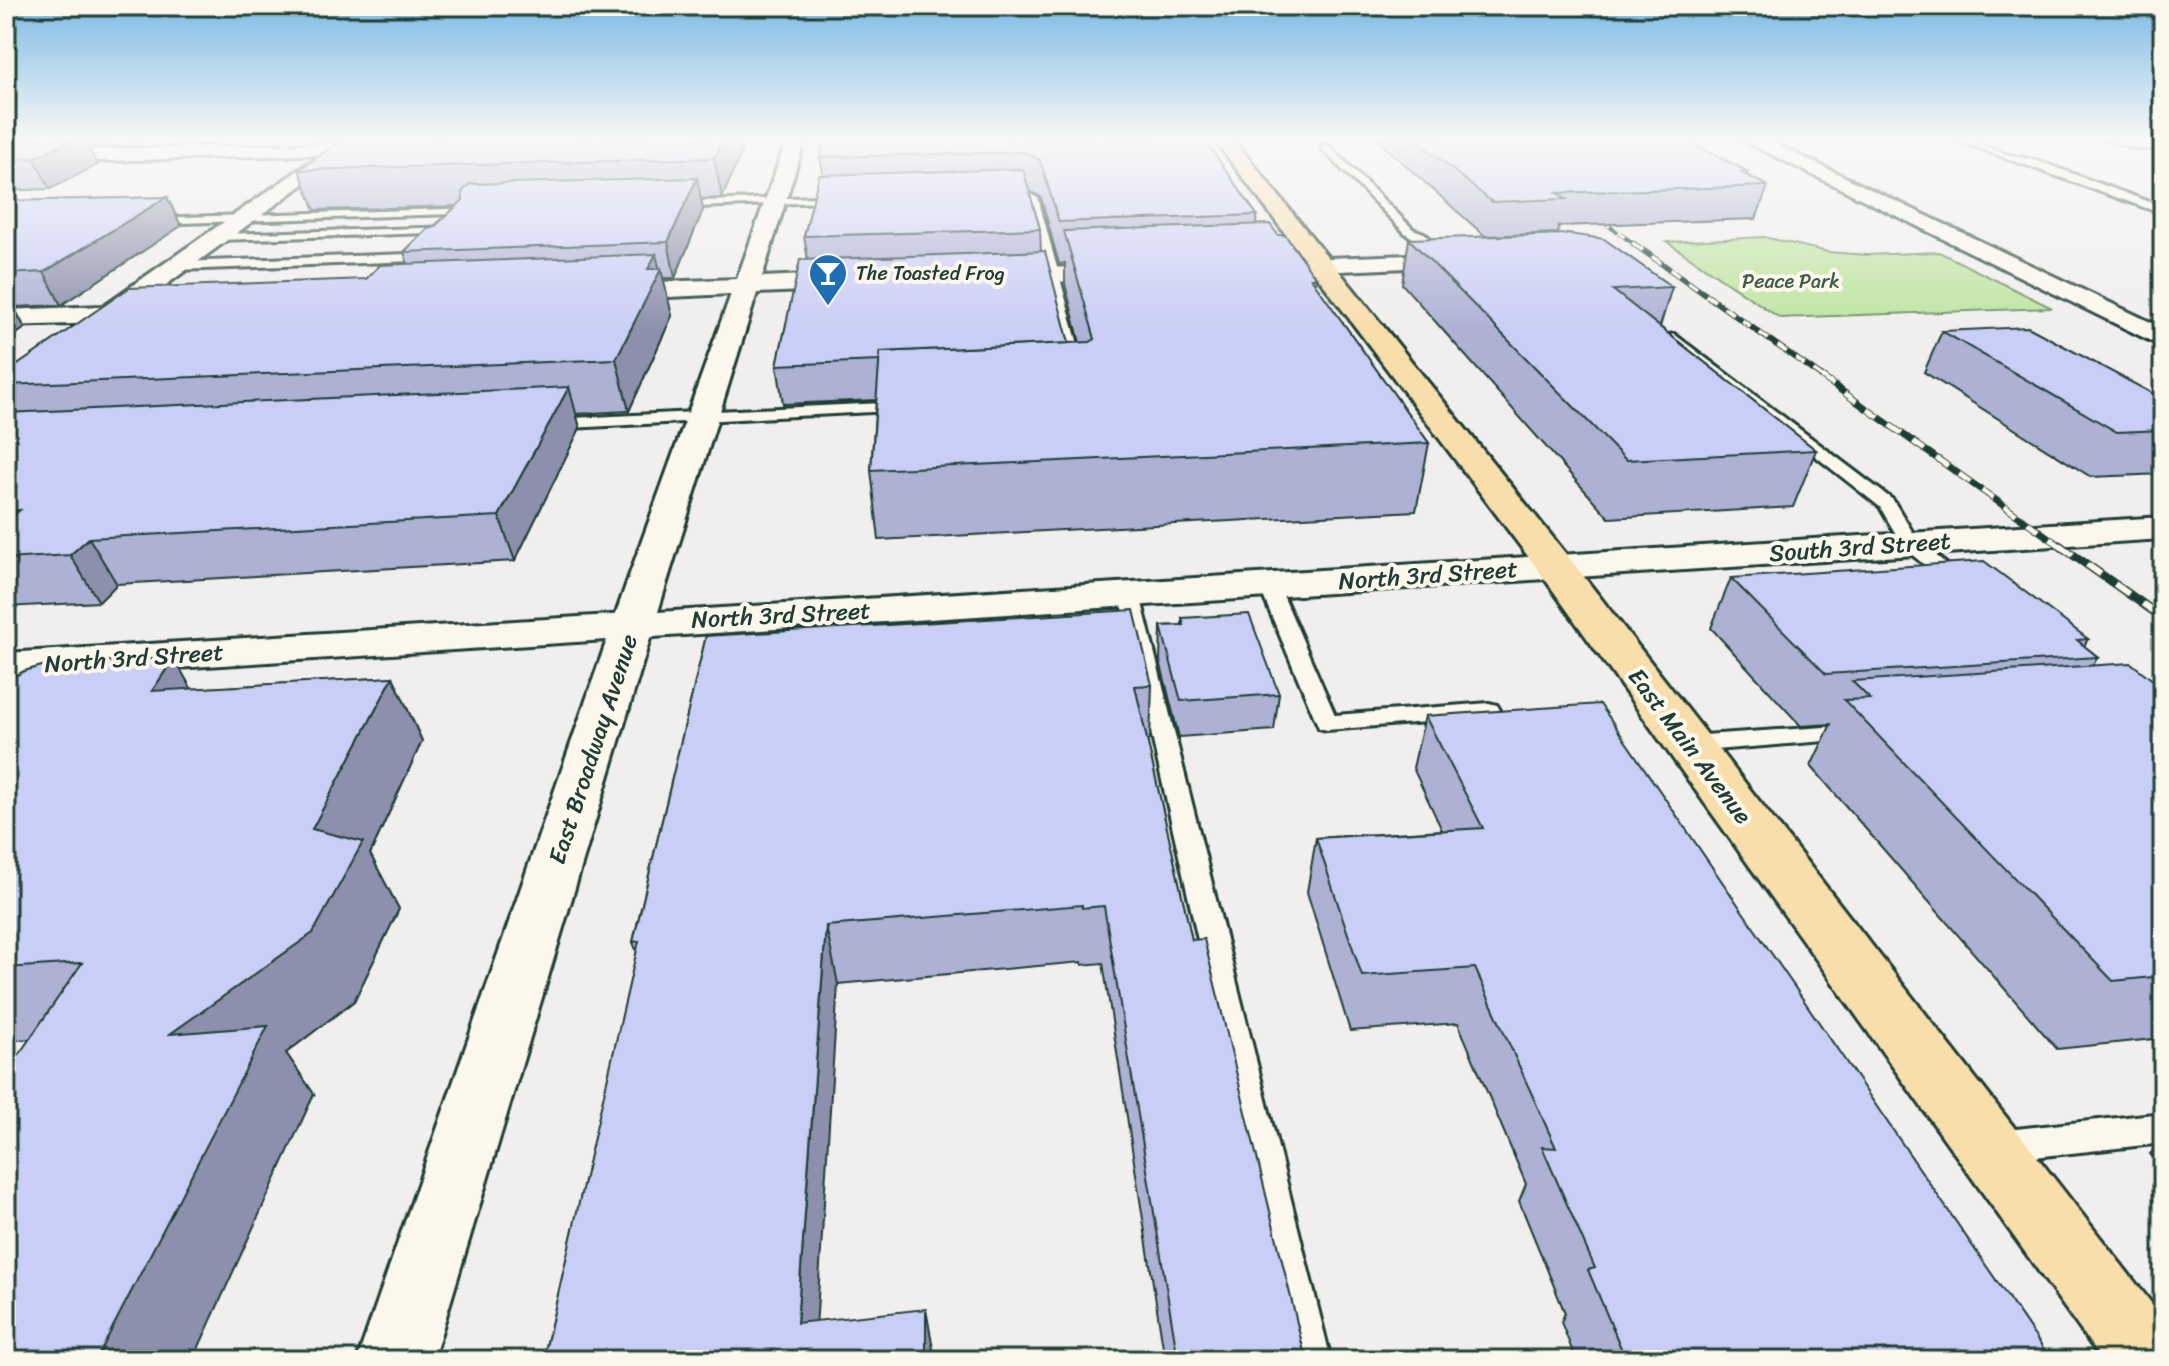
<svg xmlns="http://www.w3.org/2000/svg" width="2169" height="1366" font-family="Sriracha,sans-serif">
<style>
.green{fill:#bee49f;stroke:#6e906a;stroke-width:2}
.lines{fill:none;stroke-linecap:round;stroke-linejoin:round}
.service-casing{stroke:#1f3d34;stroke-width:6}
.minor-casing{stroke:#1f3d34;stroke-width:6}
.tertiary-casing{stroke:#1f3d34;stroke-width:6}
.primary-casing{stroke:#1f3d34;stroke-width:6}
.service{fill:#fbf7ec;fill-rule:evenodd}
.minor{fill:#fbf7ec;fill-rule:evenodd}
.tertiary{fill:#fbf7ec;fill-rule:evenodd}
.primary{fill:#f8deab;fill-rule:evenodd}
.rail-far3-casing{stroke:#1f3d34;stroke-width:4}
.rail-far2-casing{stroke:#1f3d34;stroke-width:6}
.rail-far1-casing{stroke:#1f3d34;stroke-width:7}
.rail-casing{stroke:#1f3d34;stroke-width:9}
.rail-far3{stroke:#fbf7ec;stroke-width:3;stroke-dasharray:9;stroke-linecap:butt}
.rail-far2{stroke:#fbf7ec;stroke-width:4;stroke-dasharray:11;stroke-linecap:butt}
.rail-far1{stroke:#fbf7ec;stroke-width:5;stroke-dasharray:14;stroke-linecap:butt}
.rail{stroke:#fbf7ec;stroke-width:6;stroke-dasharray:17;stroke-linecap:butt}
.wall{fill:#adb1d4;stroke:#1f3d34;stroke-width:2;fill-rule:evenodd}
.shaded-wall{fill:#8d90ac;stroke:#1f3d34;stroke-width:2}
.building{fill:#c9cef6;stroke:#1f3d34;stroke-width:2}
.labels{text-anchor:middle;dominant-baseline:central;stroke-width:8;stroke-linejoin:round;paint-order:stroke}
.far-poi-label{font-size:20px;fill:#1f3d34;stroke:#fbf7ec;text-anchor:start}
.far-park-label{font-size:20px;fill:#3f5e49;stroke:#fbf7ec}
.street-label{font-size:24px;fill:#1f3d34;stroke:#fbf7ec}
</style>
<rect width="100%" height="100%" fill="#f1efee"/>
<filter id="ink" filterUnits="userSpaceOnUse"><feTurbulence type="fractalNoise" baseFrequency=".0125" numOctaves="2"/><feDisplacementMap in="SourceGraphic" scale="16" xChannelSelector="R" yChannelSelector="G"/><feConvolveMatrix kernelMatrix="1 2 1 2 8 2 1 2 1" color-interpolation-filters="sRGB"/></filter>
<g filter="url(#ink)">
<path class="green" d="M 1764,237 L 1828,252 L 1867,255 L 1939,252 L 2052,308 L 1780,318 L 1667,242 Z"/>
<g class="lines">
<g class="service-casing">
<g id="service">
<path d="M 1953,139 L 1967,139 L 2009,155 L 2038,161 L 2163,207 L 2163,214 Z"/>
<path d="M 2104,139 L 2163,143 L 2163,149 L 2139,149 Z"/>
<path d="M 1322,145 L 1328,145 L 1413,229 L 1424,233 L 1435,243 L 1435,247 L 1430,253 L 1422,253 L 1420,250 L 1424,245 L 1405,233 L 1322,149 Z"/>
<path d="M 1002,191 L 1026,192 L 1038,198 L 1085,370 L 1083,373 L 1073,373 L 1071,370 L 1028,200 L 998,196 L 998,192 Z"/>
<path d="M 844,196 L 848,197 L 848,201 L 674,208 L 669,205 L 674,202 Z"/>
<path d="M 480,208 L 484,209 L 484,213 L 150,224 L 144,221 L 150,218 Z"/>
<path d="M 455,227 L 459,228 L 459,232 L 219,240 L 213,237 L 219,234 Z"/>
<path d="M 436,253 L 442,257 L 440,260 L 177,270 L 171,266 L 177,262 Z"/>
<path d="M 1674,334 L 1893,500 L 1918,541 L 1965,579 L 1968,583 L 1965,587 L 1951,587 L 1904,548 L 1880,507 L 1669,341 L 1669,335 Z"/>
<path d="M 904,402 L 910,404 L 910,410 L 551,429 L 543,424 L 551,419 Z"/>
<path d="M 1269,580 L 1279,586 L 1335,715 L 1489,703 L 1497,705 L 1500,710 L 1497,715 L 1489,717 L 1327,730 L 1319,728 L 1259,586 Z"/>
<path d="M 1130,589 L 1140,595 L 1331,1360 L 1293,1360 L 1120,595 Z"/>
<path d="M 1855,725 L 1863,728 L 1867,733 L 1863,738 L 1689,752 L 1681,749 L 1677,744 L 1681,739 L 1689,736 Z"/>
<path d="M 2163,1113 L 2163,1143 L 1998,1161 L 1986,1157 L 1982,1146 L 1986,1135 L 1998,1131 Z"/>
</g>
</g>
<g class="minor-casing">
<g id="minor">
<path d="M 343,139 L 365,139 L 140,304 L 158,306 L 162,312 L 158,318 L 108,323 L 6,326 L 6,310 L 103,306 Z"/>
<path d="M 787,139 L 805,139 L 762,277 L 852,273 L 861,276 L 865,281 L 861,286 L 852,289 L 757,293 L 667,582 L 433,1360 L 357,1360 L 627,582 L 731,294 L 606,300 L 597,297 L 593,292 L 597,287 L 606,284 L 737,279 Z"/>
<path d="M 1464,253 L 1473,255 L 1476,260 L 1473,265 L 1273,274 L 1264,272 L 1261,267 L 1264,262 L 1273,260 Z"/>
<path d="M 1124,266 L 1133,268 L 1136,273 L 1133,278 L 993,285 L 984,282 L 980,277 L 984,272 L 993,269 Z"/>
</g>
</g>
<g class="tertiary-casing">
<g id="tertiary">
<path d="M 1740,139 L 1765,139 L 2163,328 L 2163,347 Z"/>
<path d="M 388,142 L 398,148 L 395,152 L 6,164 L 6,152 Z"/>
<path d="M 2163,517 L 2163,539 L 6,679 L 6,653 Z"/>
</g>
</g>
<g class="primary-casing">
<path id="primary" d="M 1214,139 L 1233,139 L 1570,559 L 2163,1318 L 2163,1360 L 2102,1360 L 1542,575 Z"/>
</g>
<use href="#service" class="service"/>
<use href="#minor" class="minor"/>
<use href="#tertiary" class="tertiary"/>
<use href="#primary" class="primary"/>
<g class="rail-far3-casing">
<path id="rail-far3" d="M 1588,211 L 1637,246"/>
</g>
<g class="rail-far2-casing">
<path id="rail-far2" d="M 1634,244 L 1825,379"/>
</g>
<g class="rail-far1-casing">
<path id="rail-far1" d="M 1822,377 L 2062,547"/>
</g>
<g class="rail-casing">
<path id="rail" d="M 2059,545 L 2163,618"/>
</g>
<use href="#rail-far3" class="rail-far3"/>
<use href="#rail-far2" class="rail-far2"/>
<use href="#rail-far1" class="rail-far1"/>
<use href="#rail" class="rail"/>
</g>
<g class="wall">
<path d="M 6,139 L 146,139 L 134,146 L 89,147 L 97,165 L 50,189 L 6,191 Z"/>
<path d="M 1204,139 L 1257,215 L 1256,224 L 1278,235 L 1316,278 L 1315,284 L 1429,443 L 1416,511 L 879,540 L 871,470 L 876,400 L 783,404 L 777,365 L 808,260 L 804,236 L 823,174 L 820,157 ZM 1029,191 L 1041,197 L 1059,264 L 1065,263 L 1065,284 L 1080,343 L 1069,343 L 1041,252 L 1040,229 Z"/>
<path d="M 1376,139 L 1684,139 L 1748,172 L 1746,175 L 1768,186 L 1756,219 L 1559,226 L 1558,233 L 1485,236 Z"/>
<path d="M 742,151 L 722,198 L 701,199 L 703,210 L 675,278 L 663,278 L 672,316 L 629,411 L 576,414 L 580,428 L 515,561 L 117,584 L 99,602 L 6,607 L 6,373 L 366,279 L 408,264 L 404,252 L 457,206 L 315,210 L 299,170 Z"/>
<path d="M 167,197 L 181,226 L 61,305 L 14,307 L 25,328 L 6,341 L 6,201 Z"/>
<path d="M 1409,239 L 1672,287 L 1660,327 L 1816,450 L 1793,507 L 1609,518 L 1402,284 Z"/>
<path d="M 1942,331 L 2163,399 L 2163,474 L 2091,477 L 1924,372 Z"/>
<path d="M 1731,578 L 2088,639 L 2084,646 L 2098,657 L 2092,666 L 2163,688 L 2163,1038 L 2057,1049 L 1811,766 L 1831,724 L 1801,726 L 1711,628 Z"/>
<path d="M 1182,618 L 1279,694 L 1274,730 L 1179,737 L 1160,661 L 1161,626 L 1182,625 Z"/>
<path d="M 706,636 L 1152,685 L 1150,740 L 1147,740 L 1192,940 L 1306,1360 L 1165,1360 L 1103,963 L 1082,965 L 1082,962 L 838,984 L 543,1360 L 637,953 L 633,942 Z"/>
<path d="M 393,677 L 422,741 L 370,854 L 399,909 L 354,1001 L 286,1053 L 314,1094 L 29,1039 L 6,1041 L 6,686 L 191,689 Z"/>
<path d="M 1425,716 L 2051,1360 L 1576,1360 L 1561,1322 L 1565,1313 L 1519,1201 L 1526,1184 L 1458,1023 L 1350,1031 L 1307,892 L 1316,838 L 1442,830 L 1413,768 Z"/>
<path d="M 2163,1141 L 2163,1168 L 2150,1154 Z"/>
</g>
<g class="shaded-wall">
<path d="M 73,139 L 85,139 L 97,165 L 50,189 L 34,158 Z"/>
<path d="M 131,139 L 146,139 L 134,146 Z"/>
<path d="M 724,139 L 741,139 L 742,151 L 722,198 L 714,158 Z"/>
<path d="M 697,178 L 703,210 L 675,278 L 668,242 Z"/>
<path d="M 167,197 L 181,226 L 61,305 L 44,272 Z"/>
<path d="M 656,254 L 660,272 L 661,269 L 672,316 L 629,411 L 616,359 L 648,269 Z"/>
<path d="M 6,295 L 25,328 L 6,341 Z"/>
<path d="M 569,387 L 580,428 L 515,561 L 499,516 Z"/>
<path d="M 89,538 L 117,584 L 99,602 L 70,555 Z"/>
<path d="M 174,658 L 211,723 L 152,691 Z"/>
<path d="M 393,677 L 422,741 L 370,854 L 399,909 L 354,1001 L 286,1053 L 314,1094 L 193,1360 L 96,1360 L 170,1034 L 312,829 Z"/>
<path d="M 826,926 L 838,984 L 814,1360 L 797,1323 Z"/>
<path d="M 926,1309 L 935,1360 L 926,1360 Z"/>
</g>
<g class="building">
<path d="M 6,139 L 73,139 L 34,158 L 6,159 Z"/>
<path d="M 343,139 L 724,139 L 714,158 L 299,170 Z"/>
<path d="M 825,139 L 1204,139 L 1257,215 L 1059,222 L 1040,160 L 1025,152 L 820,157 Z"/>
<path d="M 1415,139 L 1684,139 L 1748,172 L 1740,172 L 1768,186 L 1557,193 L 1566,199 L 1492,202 Z"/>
<path d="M 1023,169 L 1040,229 L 804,236 L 819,175 Z"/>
<path d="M 697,178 L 668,242 L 404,252 L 427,229 L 433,228 L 463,200 L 462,192 L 470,184 Z"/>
<path d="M 167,197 L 44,272 L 6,274 L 6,201 Z"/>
<path d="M 1270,224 L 1278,235 L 1285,235 L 1316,278 L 1311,278 L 1429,443 L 871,470 L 880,352 L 1090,342 L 1095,339 L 1064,231 Z"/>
<path d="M 1568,234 L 1604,239 L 1672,287 L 1613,290 L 1816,450 L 1626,460 L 1409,239 Z"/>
<path d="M 1045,251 L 1069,343 L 880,352 L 879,361 L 777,365 L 800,260 Z"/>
<path d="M 656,254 L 648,269 L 661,269 L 616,359 L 6,385 L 6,373 L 129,288 L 366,279 L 380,265 Z"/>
<path d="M 2028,327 L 2163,399 L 2163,430 L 2117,432 L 1942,331 Z"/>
<path d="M 569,387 L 499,516 L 89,538 L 70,555 L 6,559 L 6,522 L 20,510 L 6,511 L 6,413 Z"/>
<path d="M 1984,561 L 2088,639 L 2077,640 L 2098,657 L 1826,674 L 1731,578 Z"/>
<path d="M 1134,610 L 1152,685 L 1135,686 L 1192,940 L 1204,939 L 1306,1360 L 1178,1360 L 1104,906 L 1082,908 L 1082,905 L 826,926 L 797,1323 L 926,1309 L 926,1360 L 543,1360 L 639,941 L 633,942 L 706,636 Z"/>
<path d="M 1249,614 L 1279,694 L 1181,701 L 1161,626 L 1184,625 L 1182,618 Z"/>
<path d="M 174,658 L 152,691 L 393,677 L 312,829 L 363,842 L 313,933 L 170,1034 L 268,1026 L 96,1360 L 6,1360 L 6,1073 L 82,963 L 6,968 L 6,686 L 13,677 L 24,671 L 49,664 Z"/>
<path d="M 2131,663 L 2163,688 L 2163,976 L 2113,981 L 1844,700 L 1870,699 L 1852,681 Z"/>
<path d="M 1600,704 L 2051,1360 L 1626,1360 L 1588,1270 L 1595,1268 L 1542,1147 L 1556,1148 L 1475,968 L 1362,976 L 1316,838 L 1483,828 L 1425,716 Z"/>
</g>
</g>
<linearGradient id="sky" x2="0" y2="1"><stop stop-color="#7dbae4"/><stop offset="0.42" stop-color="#f9f8f7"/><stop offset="1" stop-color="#f9f8f7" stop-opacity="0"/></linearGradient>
<rect width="2169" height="331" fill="url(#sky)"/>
<defs>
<g id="bar-pin" transform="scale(2)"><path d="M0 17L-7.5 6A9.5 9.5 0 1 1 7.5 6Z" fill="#1f6fb2" stroke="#fbf7ec"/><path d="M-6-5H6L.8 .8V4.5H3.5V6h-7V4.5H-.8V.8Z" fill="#fff"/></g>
</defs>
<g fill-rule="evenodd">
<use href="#bar-pin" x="828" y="273"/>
</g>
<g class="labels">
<g class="far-poi-label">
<text x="856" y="273">The Toasted Frog</text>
</g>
<g class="far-park-label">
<text x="1791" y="281">Peace Park</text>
</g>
<g class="street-label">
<text transform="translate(1860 547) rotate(-4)">South 3rd Street</text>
<text transform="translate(1428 575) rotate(-4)">North 3rd Street</text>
<text transform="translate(781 615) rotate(-3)">North 3rd Street</text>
<text transform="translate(134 658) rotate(-4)">North 3rd Street</text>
<text transform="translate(1690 746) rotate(53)">East Main Avenue</text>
<text transform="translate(593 749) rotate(-72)">East Broadway Avenue</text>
</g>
</g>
<rect width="2169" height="1366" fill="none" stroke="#fbf7ec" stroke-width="32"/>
<rect x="16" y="16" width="2137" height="1334" fill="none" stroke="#1f3d34" stroke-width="3" filter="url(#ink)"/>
</svg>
